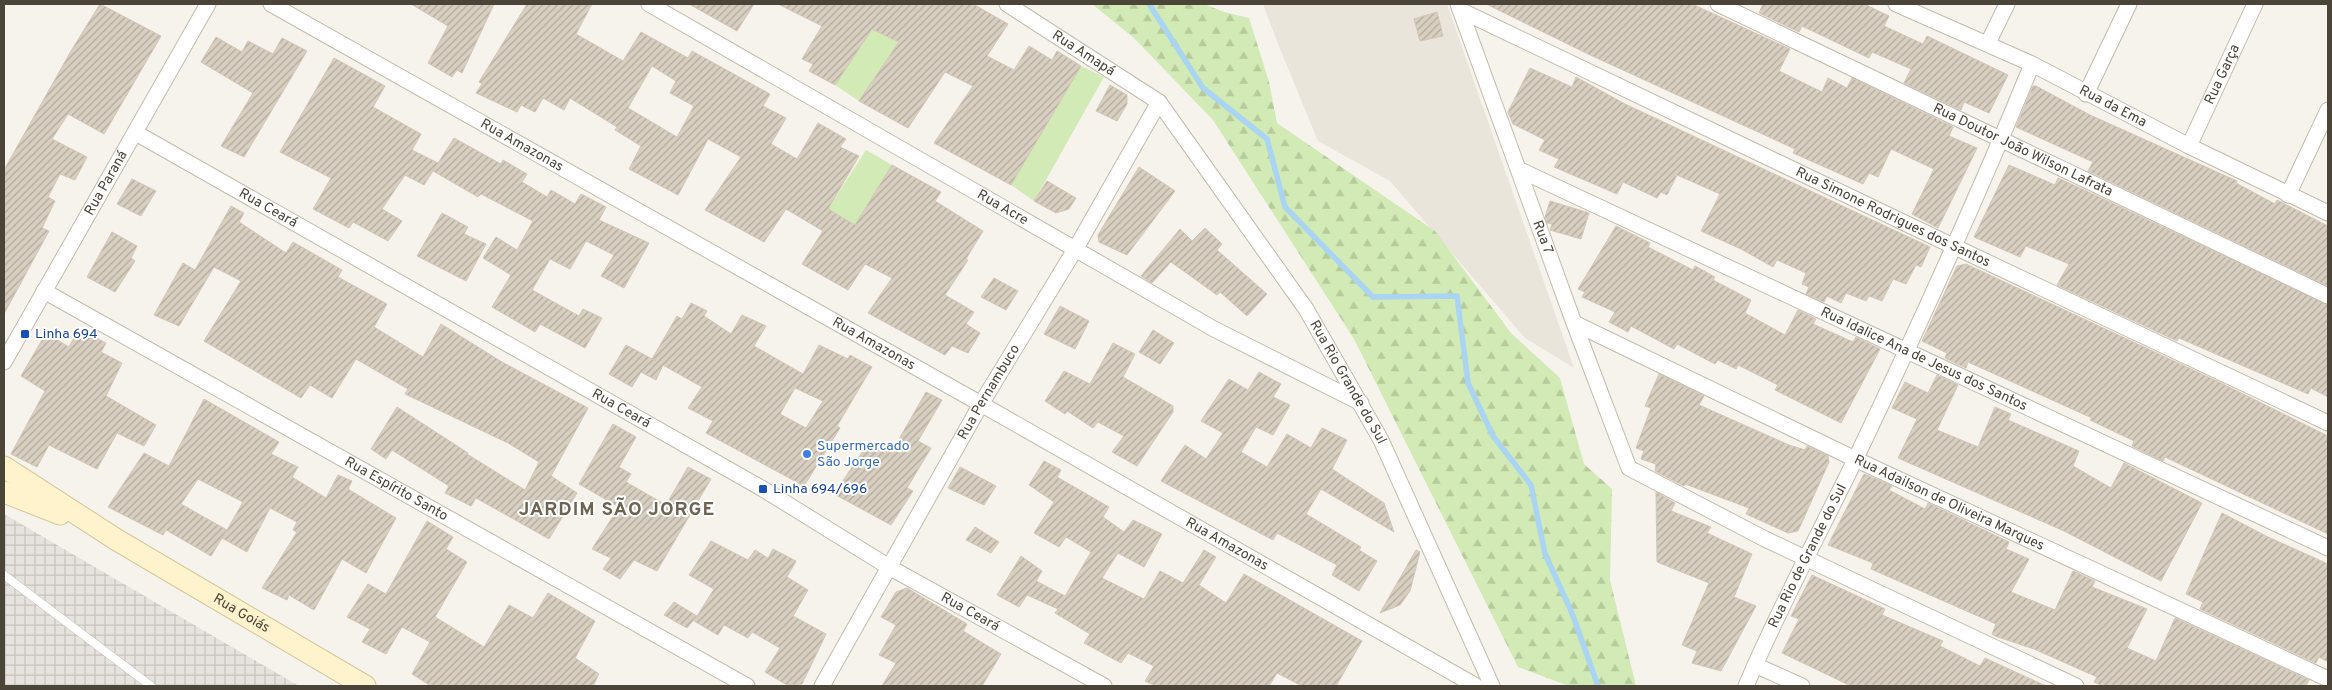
<svg xmlns="http://www.w3.org/2000/svg" width="2332" height="690" font-family="Overpass,sans-serif">
<style>
.residential{fill:#eae5da}
.industrial{fill:url(#industrial-grid)}
.grass{fill:#d2eab5}
.forest{fill:url(#forest-firs)}
.lines{fill:none;stroke-linecap:round;stroke-linejoin:round}
.stream{stroke:#a9d4f2;stroke-width:5.5}
.building{fill:url(#building-hatch);stroke:#d3c7b4;fill-rule:evenodd}
.lane-casing{stroke:#c2bbae;stroke-width:9}
.street-casing{stroke:#c2bbae;stroke-width:17}
.secondary-casing{stroke:#d6c79b;stroke-width:23}
.lane{stroke:#fff;stroke-width:8}
.street{stroke:#fff;stroke-width:15}
.secondary{stroke:#fff3cd;stroke-width:21}
.transit-dot{fill:#1a4fb4;stroke:#fff;stroke-width:2}
.shop-dot{fill:#3f7fe0;stroke:#fff;stroke-width:2}
.labels{text-anchor:middle;dominant-baseline:central;stroke-width:4;stroke-linejoin:round;paint-order:stroke}
.street-label{font-size:14px;fill:#4b4439;stroke:#fff}
.transit-label{font-size:14px;fill:#164399;stroke:#fff;text-anchor:start}
.shop-label{font-size:14px;fill:#366cbe;stroke:#fff;text-anchor:start}
.district-label{font-size:19px;font-weight:bold;letter-spacing:1px;fill:#6e6250;stroke:#fff}
</style>
<defs>
<pattern id="industrial-grid" width="8" height="8" patternUnits="userSpaceOnUse" patternTransform="scale(1.25)"><rect width="8" height="8" fill="#e6e2dd"/><path d="M0 4h8M4 0v8" fill="none" stroke="#c7c3be"/></pattern>
<pattern id="forest-firs" width="22" height="20" patternUnits="userSpaceOnUse" patternTransform="scale(1.25)"><rect width="22" height="20" fill="#d2eab5"/><path d="M5 1l3.5 6h-7zM16 11l3.5 6h-7z" fill="#b6ca9c"/></pattern>
<pattern id="building-hatch" width="6" height="6" patternUnits="userSpaceOnUse" patternTransform="scale(1.25)"><rect width="6" height="6" fill="#d8cfc1"/><path d="M-1 1l2-2M0 6l6-6M5 7l2-2" fill="none" stroke="#b1aa9e"/></pattern>
</defs>
<rect width="100%" height="100%" fill="#f6f3ec"/>
<path class="residential" d="M 1263,4 L 1447,4 L 1574,368 L 1525,338 L 1390,181 L 1318,141 L 1278,44 Z"/>
<path class="industrial" d="M 4,514 L 299,686 L 4,686 Z"/>
<g class="grass">
<path d="M 872,29 L 899,42 L 859,101 L 835,85 Z"/>
<path d="M 1081,66 L 1104,77 L 1034,201 L 1011,185 Z"/>
<path d="M 866,150 L 892,165 L 855,225 L 828,209 Z"/>
</g>
<path class="forest" d="M 1092,4 L 1204,4 L 1224,12 L 1249,18 L 1269,82 L 1277,123 L 1435,231 L 1511,333 L 1560,378 L 1584,464 L 1612,489 L 1610,580 L 1636,686 L 1569,686 L 1518,667 L 1354,339 L 1213,120 L 1134,38 Z"/>
<g class="lines">
<path class="stream" d="M 1149,4 L 1203,88 L 1267,139 L 1285,207 L 1373,297 L 1457,296 L 1468,383 L 1493,436 L 1531,485 L 1545,554 L 1572,613 L 1598,686"/>
</g>
<g class="building">
<path d="M 100,4 L 161,36 L 104,134 L 68,114 L 52,139 L 87,157 L 75,180 L 60,174 L 48,197 L 55,201 L 42,228 L 49,231 L 4,314 L 4,170 L 71,51 Z"/>
<path d="M 411,4 L 494,4 L 462,73 L 457,70 L 452,77 L 428,63 L 448,26 Z"/>
<path d="M 527,4 L 592,4 L 576,34 L 623,61 L 641,32 L 688,58 L 692,51 L 770,94 L 763,106 L 786,118 L 771,144 L 797,159 L 818,123 L 846,139 L 840,147 L 859,156 L 828,209 L 855,225 L 892,165 L 941,192 L 935,201 L 983,231 L 966,259 L 968,260 L 945,295 L 974,312 L 966,324 L 980,333 L 968,353 L 952,346 L 945,355 L 868,313 L 892,278 L 865,264 L 848,290 L 802,264 L 823,231 L 786,209 L 764,242 L 705,210 L 741,157 L 708,139 L 678,195 L 629,169 L 641,146 L 615,130 L 617,127 L 570,98 L 564,110 L 543,98 L 535,112 L 521,105 L 517,112 L 476,93 L 482,84 L 479,82 ZM 652,66 L 676,81 L 670,93 L 694,106 L 677,137 L 628,108 Z"/>
<path d="M 689,4 L 754,4 L 737,31 Z"/>
<path d="M 778,4 L 973,4 L 1008,24 L 987,56 L 1014,70 L 1029,46 L 1052,60 L 1057,51 L 1081,66 L 1011,185 L 934,143 L 973,86 L 945,72 L 908,128 L 859,101 L 899,42 L 872,29 L 835,85 L 809,71 L 813,64 L 802,59 L 822,26 Z"/>
<path d="M 1486,4 L 1692,4 L 1790,49 L 1779,71 L 1822,92 L 1828,78 L 1847,88 L 1852,78 L 1953,127 L 1949,136 L 1977,148 L 1938,228 L 1912,214 L 1934,169 L 1891,149 L 1878,177 L 1869,173 L 1863,184 L 1793,153 L 1795,149 L 1588,54 Z"/>
<path d="M 1763,4 L 1864,4 L 1889,16 L 1884,26 L 1923,44 L 1927,36 L 2008,75 L 1989,113 L 1964,102 L 1961,110 L 1904,83 L 1911,69 L 1872,52 L 1869,58 L 1802,26 L 1799,32 L 1759,13 Z"/>
<path d="M 1437,12 L 1443,36 L 1420,41 L 1414,19 Z"/>
<path d="M 216,37 L 242,52 L 248,41 L 273,54 L 282,38 L 307,51 L 244,157 L 221,146 L 253,93 L 201,62 Z"/>
<path d="M 334,58 L 385,86 L 373,107 L 421,134 L 412,150 L 438,163 L 424,185 L 405,175 L 382,209 L 402,221 L 388,241 L 353,222 L 349,228 L 313,209 L 331,178 L 280,152 Z"/>
<path d="M 1530,68 L 1572,87 L 1576,77 L 1625,104 L 1930,247 L 1926,256 L 1921,267 L 1916,265 L 1906,284 L 1893,279 L 1882,301 L 1869,296 L 1866,301 L 1846,293 L 1841,303 L 1827,296 L 1824,302 L 1806,294 L 1809,287 L 1802,284 L 1806,273 L 1777,260 L 1773,267 L 1741,249 L 1701,231 L 1720,194 L 1677,175 L 1667,195 L 1661,192 L 1657,198 L 1623,182 L 1617,194 L 1554,167 L 1559,159 L 1539,150 L 1545,140 L 1513,124 L 1508,112 Z"/>
<path d="M 1110,85 L 1127,95 L 1127,104 L 1117,121 L 1096,111 Z"/>
<path d="M 2033,86 L 2036,86 L 2090,115 L 2237,181 L 2236,183 L 2275,204 L 2277,200 L 2328,226 L 2328,286 L 2088,171 L 2093,162 L 2016,127 Z"/>
<path d="M 454,138 L 501,164 L 503,160 L 527,174 L 522,182 L 547,197 L 551,190 L 575,204 L 581,194 L 606,207 L 599,220 L 649,243 L 624,288 L 601,276 L 614,255 L 586,241 L 570,269 L 550,259 L 532,290 L 579,316 L 583,309 L 602,318 L 585,348 L 540,324 L 535,332 L 492,307 L 511,275 L 483,258 L 496,237 L 517,250 L 533,221 L 481,194 L 478,197 L 433,171 Z"/>
<path d="M 2009,165 L 2055,185 L 2058,178 L 2080,188 L 2328,305 L 2328,397 L 2311,388 L 2308,394 L 2179,338 L 2177,341 L 2057,285 L 2069,264 L 2026,246 L 2020,257 L 1974,237 Z"/>
<path d="M 1139,167 L 1175,191 L 1127,255 L 1099,242 L 1098,235 Z"/>
<path d="M 132,179 L 156,191 L 141,216 L 117,204 Z"/>
<path d="M 1047,181 L 1076,198 L 1069,209 L 1056,213 L 1034,201 Z"/>
<path d="M 1550,201 L 1589,213 L 1581,239 L 1550,230 L 1552,224 L 1547,223 L 1545,217 Z"/>
<path d="M 231,206 L 244,213 L 239,222 L 286,253 L 293,242 L 342,270 L 338,277 L 387,304 L 374,327 L 423,357 L 441,324 L 502,362 L 588,408 L 551,476 L 577,493 L 549,539 L 476,498 L 471,506 L 445,493 L 449,486 L 392,450 L 386,459 L 371,449 L 397,407 L 468,453 L 467,454 L 525,490 L 539,462 L 508,443 L 405,394 L 408,389 L 356,359 L 332,398 L 310,385 L 301,398 L 204,341 L 241,281 L 214,267 L 179,326 L 154,315 L 183,263 L 195,270 Z"/>
<path d="M 442,213 L 468,227 L 464,234 L 486,244 L 466,281 L 417,256 Z"/>
<path d="M 1616,226 L 1650,243 L 1648,247 L 1693,270 L 1695,266 L 1715,277 L 1713,280 L 1751,300 L 1745,313 L 1785,335 L 1798,310 L 1816,319 L 1813,324 L 1853,342 L 1856,337 L 1880,349 L 1841,423 L 1775,390 L 1778,385 L 1738,365 L 1736,369 L 1718,360 L 1715,364 L 1677,344 L 1674,349 L 1631,326 L 1628,332 L 1609,322 L 1615,312 L 1582,297 L 1585,292 L 1578,289 Z"/>
<path d="M 1205,228 L 1222,244 L 1217,250 L 1267,294 L 1247,316 L 1220,292 L 1217,295 L 1171,262 L 1152,283 L 1141,276 L 1180,229 L 1192,241 Z"/>
<path d="M 112,232 L 137,246 L 131,258 L 135,261 L 115,292 L 87,277 Z"/>
<path d="M 1966,264 L 2219,382 L 2328,436 L 2328,534 L 2165,457 L 2163,461 L 2132,446 L 2134,441 L 2090,420 L 2092,418 L 1968,362 L 1966,368 L 1945,358 L 1947,353 L 1922,341 L 1957,266 Z"/>
<path d="M 994,278 L 1018,291 L 1006,310 L 981,297 Z"/>
<path d="M 691,303 L 707,311 L 704,316 L 731,334 L 742,315 L 766,326 L 754,346 L 803,374 L 819,345 L 848,359 L 850,355 L 872,367 L 837,426 L 840,428 L 804,486 L 706,433 L 713,421 L 688,408 L 702,387 L 663,365 L 656,380 L 641,372 L 632,387 L 609,374 L 626,345 L 656,361 L 652,359 L 677,316 L 682,319 ZM 795,388 L 823,401 L 806,428 L 780,414 Z"/>
<path d="M 1060,306 L 1089,321 L 1075,349 L 1044,334 Z"/>
<path d="M 79,329 L 106,343 L 101,352 L 122,363 L 106,396 L 156,425 L 144,446 L 117,433 L 97,469 L 49,445 L 37,467 L 11,454 L 45,391 L 21,376 L 46,333 L 69,347 Z"/>
<path d="M 1153,330 L 1174,343 L 1160,364 L 1139,352 Z"/>
<path d="M 1113,343 L 1135,354 L 1123,377 L 1173,406 L 1173,412 L 1137,466 L 1112,452 L 1124,436 L 1098,422 L 1093,428 L 1067,411 L 1065,414 L 1045,401 L 1064,371 L 1090,384 Z"/>
<path d="M 1259,372 L 1281,384 L 1273,397 L 1290,405 L 1273,435 L 1256,427 L 1241,452 L 1267,467 L 1287,434 L 1311,448 L 1322,428 L 1347,440 L 1332,469 L 1384,503 L 1394,532 L 1321,489 L 1306,514 L 1361,547 L 1359,550 L 1377,561 L 1359,591 L 1332,575 L 1337,565 L 1277,533 L 1273,540 L 1161,481 L 1185,445 L 1206,459 L 1223,433 L 1201,421 L 1229,379 L 1248,390 Z"/>
<path d="M 1659,374 L 1704,396 L 1699,405 L 1789,445 L 1805,450 L 1807,446 L 1828,456 L 1829,462 L 1798,531 L 1788,533 L 1746,514 L 1749,508 L 1685,484 L 1684,486 L 1655,471 L 1656,464 L 1641,459 L 1644,451 L 1636,448 L 1651,408 L 1645,406 Z"/>
<path d="M 1937,375 L 1958,385 L 1937,430 L 1978,447 L 1995,407 L 2011,414 L 2008,420 L 2079,451 L 2073,466 L 2111,488 L 2124,463 L 2202,503 L 2161,581 L 2064,531 L 1898,458 L 1917,419 L 1892,408 L 1905,382 L 1928,393 Z"/>
<path d="M 926,392 L 942,400 L 918,441 L 931,448 L 907,488 L 913,491 L 891,525 L 834,494 L 869,442 L 891,453 Z"/>
<path d="M 204,399 L 279,442 L 271,454 L 298,467 L 292,477 L 326,498 L 338,475 L 352,481 L 348,489 L 396,518 L 366,573 L 342,559 L 314,610 L 289,595 L 287,600 L 262,588 L 297,532 L 293,530 L 297,522 L 270,508 L 247,552 L 222,538 L 227,530 L 211,556 L 166,530 L 163,535 L 108,507 L 144,453 L 169,466 ZM 198,479 L 243,502 L 227,530 L 181,504 Z"/>
<path d="M 613,424 L 636,437 L 619,467 L 631,474 L 626,482 L 666,505 L 688,467 L 711,479 L 657,571 L 634,560 L 620,579 L 603,569 L 611,558 L 592,549 L 619,507 L 579,484 Z"/>
<path d="M 1044,461 L 1061,470 L 1057,477 L 1109,507 L 1103,517 L 1124,532 L 1133,520 L 1162,534 L 1144,567 L 1118,553 L 1102,578 L 1144,599 L 1160,571 L 1183,583 L 1204,550 L 1216,557 L 1199,585 L 1226,603 L 1244,574 L 1362,641 L 1336,686 L 1302,686 L 1277,673 L 1269,686 L 1156,686 L 1145,681 L 1154,666 L 1128,653 L 1121,663 L 1084,643 L 1090,634 L 1055,613 L 1058,609 L 1027,595 L 1019,607 L 997,595 L 1021,556 L 1042,571 L 1036,581 L 1065,596 L 1091,552 L 1066,537 L 1059,547 L 1034,533 L 1054,502 L 1029,485 Z"/>
<path d="M 960,467 L 996,486 L 984,505 L 948,488 Z"/>
<path d="M 1864,474 L 1892,486 L 1889,490 L 1925,509 L 1928,503 L 2009,542 L 2006,549 L 2029,559 L 2011,592 L 2055,610 L 2073,571 L 2095,581 L 2092,587 L 2147,609 L 2127,648 L 2156,661 L 2175,618 L 2309,680 L 2306,686 L 2103,686 L 2094,682 L 2097,677 L 2034,649 L 1995,636 L 1992,634 L 1996,624 L 1871,569 L 1873,563 L 1828,545 Z"/>
<path d="M 1656,492 L 1675,503 L 1671,511 L 1711,527 L 1707,533 L 1752,554 L 1734,597 L 1756,606 L 1721,671 L 1692,663 L 1697,651 L 1682,645 L 1709,583 L 1657,562 Z"/>
<path d="M 2222,513 L 2266,536 L 2328,564 L 2328,662 L 2319,657 L 2316,663 L 2200,609 L 2203,602 L 2186,594 Z"/>
<path d="M 427,521 L 453,537 L 446,549 L 467,562 L 435,617 L 484,647 L 509,605 L 533,618 L 548,593 L 595,621 L 575,658 L 599,674 L 593,686 L 431,686 L 412,674 L 430,642 L 402,627 L 386,654 L 362,642 L 370,629 L 347,617 L 368,584 L 386,594 Z"/>
<path d="M 975,527 L 999,542 L 991,553 L 966,540 Z"/>
<path d="M 711,541 L 748,560 L 755,550 L 768,558 L 773,549 L 796,561 L 787,577 L 808,590 L 793,616 L 826,634 L 802,684 L 787,685 L 765,672 L 780,648 L 752,632 L 748,638 L 724,625 L 718,635 L 694,621 L 714,589 L 689,575 Z"/>
<path d="M 1416,550 L 1420,552 L 1410,591 L 1400,605 L 1380,613 Z"/>
<path d="M 1812,575 L 1885,609 L 1882,615 L 1943,641 L 1940,646 L 1980,666 L 1985,658 L 2046,686 L 1851,686 L 1782,653 L 1799,619 L 1791,616 Z"/>
<path d="M 907,588 L 967,624 L 963,631 L 1001,654 L 982,686 L 882,686 L 896,663 L 879,655 L 896,625 L 881,617 L 896,592 Z"/>
<path d="M 674,602 L 697,616 L 687,628 L 664,615 Z"/>
</g>
<g class="lines">
<g class="lane-casing">
<path id="lane" d="M 4,575 L 151,686"/>
</g>
<g class="street-casing">
<g id="street">
<path id="s1" d="M 271,4 L 981,404 L 1476,686"/>
<path id="s2" d="M 649,4 L 1214,329 L 1361,403"/>
<path id="s3" d="M 1007,4 L 1159,102 L 1306,309 L 1381,440 L 1492,686"/>
<path id="s4" d="M 1458,4 L 1574,323 L 1629,468 L 1765,539 L 2076,686"/>
<path id="s5" d="M 1718,4 L 2328,296"/>
<path id="s6" d="M 1896,4 L 2032,64 L 2189,146 L 2328,213"/>
<path id="s7" d="M 1460,10 L 1955,247 L 2328,423"/>
<path d="M 1988,43 L 2007,4"/>
<path d="M 2086,94 L 2129,4"/>
<path id="s8" d="M 136,133 L 763,489 L 889,567 L 1104,686"/>
<path id="s9" d="M 2189,146 L 2255,4"/>
<path id="s10" d="M 1520,170 L 2328,548"/>
<path d="M 2288,195 L 2328,110"/>
<path id="s11" d="M 44,291 L 747,686"/>
<path id="s12" d="M 1574,323 L 1855,459 L 2328,679"/>
<path id="s13" d="M 4,362 L 208,4"/>
<path d="M 1755,665 L 1802,686"/>
<path id="s14" d="M 822,686 L 981,404 L 1076,248 L 1159,102"/>
<path id="s15" d="M 1746,686 C 1779,608 1819,534 1856,458 C 1918,328 1978,197 2032,64"/>
</g>
</g>
<g class="secondary-casing">
<g id="secondary">
<path id="s16" d="M 4,467 L 117,540 L 365,686"/>
<path d="M 4,492 L 60,514"/>
</g>
</g>
<use href="#lane" class="lane"/>
<use href="#street" class="street"/>
<use href="#secondary" class="secondary"/>
</g>
<g class="transit-dot">
<rect x="20" y="329" width="10" height="10" rx="2.5"/>
<rect x="758" y="484" width="10" height="10" rx="2.5"/>
</g>
<circle class="shop-dot" cx="807" cy="454" r="5"/>
<g class="labels">
<g class="street-label">
<text stroke="none"><textPath href="#s3" startOffset="91">Rua Amapá</textPath></text>
<text stroke="none"><textPath href="#s9" startOffset="79">Rua Garça</textPath></text>
<text stroke="none"><textPath href="#s6" startOffset="240">Rua da Ema</textPath></text>
<text stroke="none"><textPath href="#s1" startOffset="288">Rua Amazonas</textPath></text>
<text stroke="none"><textPath href="#s5" startOffset="338">Rua Doutor João Wilson Lafrata</textPath></text>
<text stroke="none"><textPath href="#s13" startOffset="206">Rua Paraná</textPath></text>
<text stroke="none"><textPath href="#s2" startOffset="408">Rua Acre</textPath></text>
<text stroke="none"><textPath href="#s8" startOffset="152">Rua Ceará</textPath></text>
<text stroke="none"><textPath href="#s7" startOffset="480">Rua Simone Rodrigues dos Santos</textPath></text>
<text stroke="none"><textPath href="#s4" startOffset="248">Rua 7</textPath></text>
<text stroke="none"><textPath href="#s1" startOffset="692">Rua Amazonas</textPath></text>
<text stroke="none"><textPath href="#s10" startOffset="446">Rua Idalice Ana de Jesus dos Santos</textPath></text>
<text stroke="none"><textPath href="#s3" startOffset="519">Rua Rio Grande do Sul</textPath></text>
<text stroke="none"><textPath href="#s14" startOffset="338">Rua Pernambuco</textPath></text>
<text stroke="none"><textPath href="#s8" startOffset="558">Rua Ceará</textPath></text>
<text stroke="none"><textPath href="#s11" startOffset="404">Rua Espírito Santo</textPath></text>
<text stroke="none"><textPath href="#s12" startOffset="416">Rua Adailson de Oliveira Marques</textPath></text>
<text stroke="none"><textPath href="#s1" startOffset="1098">Rua Amazonas</textPath></text>
<text stroke="none"><textPath href="#s15" startOffset="144">Rua Rio de Grande do Sul</textPath></text>
<text stroke="none"><textPath href="#s8" startOffset="962">Rua Ceará</textPath></text>
<text stroke="none"><textPath href="#s16" startOffset="279">Rua Goiás</textPath></text>
</g>
<g class="transit-label">
<text x="35" y="334">Linha 694</text>
<text x="773" y="489">Linha 694/696</text>
</g>
<g class="shop-label">
<text x="817" y="446">Supermercado<tspan x="817" dy="16">São Jorge</tspan></text>
</g>
<g class="district-label">
<text x="617" y="510">JARDIM SÃO JORGE</text>
</g>
</g>
<rect width="2332" height="690" fill="none" stroke="#4b4439" stroke-width="10"/>
</svg>
